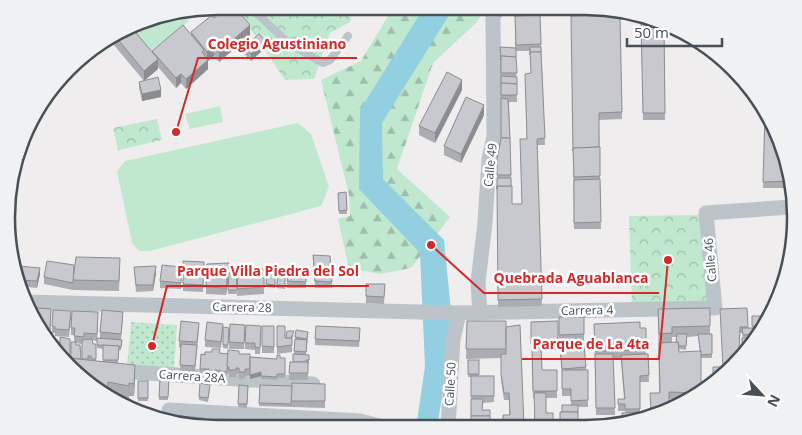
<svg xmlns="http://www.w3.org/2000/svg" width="802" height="435" font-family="'Open Sans',sans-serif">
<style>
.grass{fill:url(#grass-dots)}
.forest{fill:url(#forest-firs)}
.park{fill:url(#park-crowns)}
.pitch{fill:#bfe8cf}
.water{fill:#92cfe0}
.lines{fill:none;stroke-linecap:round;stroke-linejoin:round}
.lane{stroke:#bcc4ca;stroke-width:8}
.street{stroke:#bcc4ca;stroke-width:15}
.wall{fill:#abadb2;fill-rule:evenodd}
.shaded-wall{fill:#8b8d91}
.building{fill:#c7c9cf;stroke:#8b8d91}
.labels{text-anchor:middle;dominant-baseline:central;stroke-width:5;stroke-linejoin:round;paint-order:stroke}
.street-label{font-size:12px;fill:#475057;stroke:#fff}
.rim{fill:none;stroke:#475057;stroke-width:2.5}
.leader{fill:none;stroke:#d62828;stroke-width:2}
.callout-dot{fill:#d62828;stroke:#fff;stroke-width:2}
.callout-label{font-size:14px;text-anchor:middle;font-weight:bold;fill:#d62828;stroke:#fff;stroke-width:5;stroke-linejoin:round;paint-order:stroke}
</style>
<defs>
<pattern id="grass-dots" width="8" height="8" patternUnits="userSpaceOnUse" patternTransform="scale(1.25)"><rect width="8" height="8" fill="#bfe8cf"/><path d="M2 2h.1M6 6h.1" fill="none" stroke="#9dbeab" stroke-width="1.8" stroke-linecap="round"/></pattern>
<pattern id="forest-firs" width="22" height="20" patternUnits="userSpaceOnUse" patternTransform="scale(1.25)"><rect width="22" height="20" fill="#bfe8cf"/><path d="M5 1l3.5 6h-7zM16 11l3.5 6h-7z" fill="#9dbeab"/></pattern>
<pattern id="park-crowns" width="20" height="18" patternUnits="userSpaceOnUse" patternTransform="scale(1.25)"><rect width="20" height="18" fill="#bfe8cf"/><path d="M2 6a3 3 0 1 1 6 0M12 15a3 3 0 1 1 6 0" fill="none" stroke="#9dbeab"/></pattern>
</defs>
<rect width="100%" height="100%" fill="#efeded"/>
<path class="grass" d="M 131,322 L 177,325 L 174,370 L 127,367 Z"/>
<path class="forest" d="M 394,6 L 485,7 L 477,22 L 433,63 L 397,169 L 450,217 L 411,268 L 380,274 L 349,268 L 338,219 L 350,216 L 349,195 L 321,80 L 361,61 Z"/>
<g class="park">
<path d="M 235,6 L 354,6 L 350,22 L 330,33 L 314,79 L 285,80 Z"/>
<path d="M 157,119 L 162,140 L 118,150 L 113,128 Z"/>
<path d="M 702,215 L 710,303 L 632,307 L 629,216 Z"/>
</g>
<g class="pitch">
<path d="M 182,12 L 189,21 L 150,51 L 132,27 L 149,18 Z"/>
<path d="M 220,106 L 223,122 L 190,129 L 185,114 Z"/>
<path d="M 298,123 L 311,134 L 329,187 L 321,206 L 150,251 L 139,251 L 132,243 L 117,171 L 125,161 Z"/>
</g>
<path class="water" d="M 425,6 L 454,7 L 382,123 L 383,179 L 444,240 L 451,311 L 446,371 L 437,428 L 416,428 L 425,366 L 420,253 L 359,189 L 360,110 Z"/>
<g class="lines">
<g class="lane">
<path d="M 249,6 L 288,43 L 323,63 L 330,60 L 348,36"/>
<path d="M 256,6 L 277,12 L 289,12 L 293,6"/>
</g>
<g class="street">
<path d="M 25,302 L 459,313 L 715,308 L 706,213 L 791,207"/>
<path d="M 480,313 L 478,282 L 485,223 L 489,159 L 494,136 L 493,16 L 500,7"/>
<path d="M 116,371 L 313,384"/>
<path d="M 169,410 L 360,421 L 387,428"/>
<path d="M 448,428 L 453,339 L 459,313"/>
</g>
</g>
<g class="wall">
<path d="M 540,15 L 545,145 L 537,145 L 542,306 L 498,307 L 497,159 L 501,138 L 500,47 L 515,48 L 515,16 ZM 516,51 L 530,51 L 531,73 L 522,204 L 512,204 L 509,102 L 517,102 Z"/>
<path d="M 620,15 L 622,119 L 599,120 L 601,229 L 574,229 L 571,16 Z"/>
<path d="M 214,18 L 250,35 L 219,62 L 214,56 L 208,61 L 208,69 L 186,89 L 181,83 L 176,88 L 158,67 L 158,69 L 145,80 L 161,97 L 142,101 L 139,88 L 139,82 L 144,81 L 109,39 L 131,27 L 152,53 L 152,51 L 191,35 L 191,32 Z"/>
<path d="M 641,22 L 664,27 L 665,120 L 643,120 Z"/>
<path d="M 244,47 L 265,48 L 251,61 L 244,54 Z"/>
<path d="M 462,90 L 435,143 L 419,135 L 419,126 Z"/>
<path d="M 765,114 L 788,163 L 790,188 L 763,188 Z"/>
<path d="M 484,115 L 461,163 L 444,155 L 444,146 Z"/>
<path d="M 346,192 L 347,214 L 339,214 L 338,193 Z"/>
<path d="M 313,255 L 332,282 L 332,288 L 315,288 Z"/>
<path d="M 183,261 L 204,262 L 203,292 L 183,291 Z"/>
<path d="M 134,267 L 156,273 L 153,291 L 136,292 Z"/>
<path d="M 181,267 L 181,289 L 160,288 L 160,281 Z"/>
<path d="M 306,267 L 306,288 L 287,288 L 287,281 Z"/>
<path d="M 120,268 L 119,291 L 73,290 L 44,284 L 44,277 L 74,272 Z"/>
<path d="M 264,269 L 264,294 L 237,296 L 238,274 L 251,274 Z"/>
<path d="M 267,269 L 275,270 L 275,288 L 266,287 Z"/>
<path d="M 229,270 L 229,273 L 236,272 L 237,294 L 228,294 L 229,276 L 226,295 L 206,294 L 206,287 Z"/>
<path d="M 278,270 L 285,271 L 285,289 L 277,288 Z"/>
<path d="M 40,274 L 37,288 L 20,286 L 18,279 Z"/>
<path d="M 366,284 L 385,284 L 384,304 L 366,303 Z"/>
<path d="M 710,308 L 710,334 L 712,334 L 712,358 L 701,358 L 701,393 L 685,400 L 669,399 L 659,393 L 658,309 ZM 698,336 L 700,352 L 679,352 L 679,349 L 686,350 L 687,337 ZM 672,337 L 677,337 L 676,342 L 672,343 Z"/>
<path d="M 747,308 L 748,328 L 752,328 L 752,316 L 768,323 L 742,350 L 743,333 L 740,333 L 723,367 Z"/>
<path d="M 51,315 L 50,337 L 46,336 L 36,321 Z"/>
<rect x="559" y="317" width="25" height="24"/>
<path d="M 71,318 L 69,337 L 55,336 L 55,333 L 52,333 L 52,326 Z"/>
<path d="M 123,318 L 121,340 L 122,343 L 121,350 L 119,350 L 118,363 L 135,378 L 134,396 L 129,396 L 129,399 L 108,394 L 107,397 L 59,357 L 60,342 L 70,339 L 70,358 L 71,358 L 74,342 L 74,335 L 71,335 L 71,328 L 98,319 L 97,341 L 92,340 L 93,344 L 96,344 L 96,361 L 103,362 L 103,349 L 97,348 L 97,338 L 100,338 L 100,332 ZM 76,343 L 82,344 L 82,359 L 81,359 Z"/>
<path d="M 467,321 L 506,327 L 520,325 L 524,427 L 503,427 L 503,415 L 509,415 L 509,400 L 504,400 L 501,380 L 501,358 L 466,359 Z"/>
<path d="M 558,321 L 558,350 L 541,351 L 542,370 L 557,370 L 557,398 L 546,398 L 546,413 L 553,427 L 534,398 L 533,398 L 531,322 Z"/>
<path d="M 230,324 L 245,325 L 244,349 L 229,349 Z"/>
<path d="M 594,324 L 640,328 L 646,328 L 646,354 L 648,354 L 649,382 L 640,382 L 640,416 L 622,423 L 622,413 L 625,413 L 625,411 L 618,411 L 618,399 L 624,399 L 621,360 L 613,360 L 615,415 L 596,415 Z"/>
<rect x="262" y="326" width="12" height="27"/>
<path d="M 277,326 L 285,338 L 294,335 L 292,339 L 292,352 L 277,354 Z"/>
<path d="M 223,327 L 229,328 L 228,349 L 223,348 Z"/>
<path d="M 199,329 L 195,372 L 180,372 L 181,348 L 179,347 L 179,341 Z"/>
<path d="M 223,330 L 221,348 L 205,347 L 205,340 Z"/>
<path d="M 261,333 L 260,354 L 255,354 L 255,350 L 245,349 L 245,343 Z"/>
<path d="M 308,335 L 306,355 L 309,355 L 309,364 L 308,364 L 308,380 L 289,380 L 290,362 L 293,362 L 294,354 L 295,337 Z"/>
<path d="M 360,335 L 359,347 L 315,345 L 315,339 Z"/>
<path d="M 560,347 L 586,367 L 586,370 L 588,370 L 588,407 L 578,407 L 560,422 L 562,412 L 571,405 L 571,396 L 562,396 L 562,375 Z"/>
<path d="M 219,353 L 239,354 L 250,357 L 277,359 L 285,358 L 285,378 L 277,378 L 277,380 L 261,379 L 261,376 L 250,379 L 250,376 L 245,376 L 245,378 L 239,379 L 239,374 L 236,374 L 236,377 L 229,377 L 229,373 L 227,373 L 227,375 L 215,374 L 215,376 L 209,376 L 209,373 L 200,372 L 201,354 Z"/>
<path d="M 468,360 L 479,360 L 479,376 L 494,376 L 494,402 L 483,403 L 471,427 L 471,377 L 468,377 Z"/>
<path d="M 160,378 L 169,378 L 168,400 L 159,400 Z"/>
<rect x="138" y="381" width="10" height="20"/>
<path d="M 325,384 L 325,408 L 259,406 L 260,385 L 292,386 Z"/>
<path d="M 239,385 L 248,386 L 247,408 L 238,407 Z"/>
<path d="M 210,388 L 208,402 L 199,400 L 199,397 Z"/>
</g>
<g class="shaded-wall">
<path d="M 250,25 L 250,35 L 219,62 L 219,52 Z"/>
<path d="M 265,41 L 265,48 L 251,61 L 251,54 Z"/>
<path d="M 214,46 L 214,56 L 208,61 L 208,69 L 186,89 L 186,79 L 207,60 L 207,52 Z"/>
<path d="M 158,59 L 158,69 L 144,81 L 144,71 Z"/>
<path d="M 181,74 L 181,83 L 176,88 L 176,78 Z"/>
<path d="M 462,80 L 462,90 L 435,143 L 435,133 Z"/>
<path d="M 161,90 L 161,97 L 142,101 L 142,94 Z"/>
<path d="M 484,105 L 484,115 L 461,163 L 461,154 Z"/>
<path d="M 229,263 L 229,270 L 226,295 L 226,288 Z"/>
<path d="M 156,266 L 156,273 L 153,291 L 153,285 Z"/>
<path d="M 40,268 L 40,274 L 37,288 L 37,281 Z"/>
<path d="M 250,354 L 250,375 L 261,372 L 261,376 L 250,379 Z"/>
<path d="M 135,365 L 135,378 L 134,396 L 134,384 Z"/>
<path d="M 108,382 L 108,394 L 107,397 L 107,389 Z"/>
</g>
<g class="building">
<path d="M 229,6 L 234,6 L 250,25 L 219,52 L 214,46 L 207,52 L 191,32 L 212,15 L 214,18 Z"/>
<path d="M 540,15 L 541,44 L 516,45 L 515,16 Z"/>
<path d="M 620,15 L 622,112 L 599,113 L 599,147 L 573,148 L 573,151 L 571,16 Z"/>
<path d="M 641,22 L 649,22 L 664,27 L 665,113 L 643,113 Z"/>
<path d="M 183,25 L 204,50 L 202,52 L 208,60 L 186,79 L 181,74 L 176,78 L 152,51 Z"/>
<path d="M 131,27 L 158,59 L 144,71 L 115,36 Z"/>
<path d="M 259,34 L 265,41 L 251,54 L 244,47 Z"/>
<path d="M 500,47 L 516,48 L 516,57 L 501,56 L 501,60 Z"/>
<path d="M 530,47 L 541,47 L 541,52 L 530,52 L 530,55 Z"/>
<path d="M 530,52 L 541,52 L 545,138 L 537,139 L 542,299 L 498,300 L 497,186 L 512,186 L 512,204 L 522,204 L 520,139 L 527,139 L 525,74 L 531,73 Z"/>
<path d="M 501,56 L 516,57 L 517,73 L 501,73 Z"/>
<path d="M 447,72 L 462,80 L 435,133 L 419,126 Z"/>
<path d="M 501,76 L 517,77 L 517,84 L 501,83 Z"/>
<path d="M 158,77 L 161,90 L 142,94 L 139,82 Z"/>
<path d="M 501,83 L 517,84 L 517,95 L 501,95 Z"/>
<path d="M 466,97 L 484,105 L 461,154 L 444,146 Z"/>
<path d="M 501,98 L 508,99 L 510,138 L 501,138 Z"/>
<path d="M 765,114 L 788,163 L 790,181 L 763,182 Z"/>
<path d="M 501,138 L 510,138 L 511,175 L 497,175 L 497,159 Z"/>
<path d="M 600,147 L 600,176 L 574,177 L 573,148 Z"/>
<path d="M 497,178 L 511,178 L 511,186 L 497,186 L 497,189 Z"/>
<path d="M 600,179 L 601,222 L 574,223 L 574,180 Z"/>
<path d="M 346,192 L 347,210 L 339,211 L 338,193 Z"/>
<path d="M 313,255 L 330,256 L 332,282 L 315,281 Z"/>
<path d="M 76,257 L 120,258 L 119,281 L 73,280 Z"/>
<path d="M 47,261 L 74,265 L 73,283 L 44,277 Z"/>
<path d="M 183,261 L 204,262 L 203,285 L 183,284 Z"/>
<path d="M 229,263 L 226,288 L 206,287 L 207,264 Z"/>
<path d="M 162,265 L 181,267 L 181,283 L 160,281 Z"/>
<path d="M 19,266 L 40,268 L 37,281 L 18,280 Z"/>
<path d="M 156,266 L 153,285 L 136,285 L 134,267 Z"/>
<path d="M 290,266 L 306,267 L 306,282 L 287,281 Z"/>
<path d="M 251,269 L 264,269 L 264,287 L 237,289 L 238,274 L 251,274 Z"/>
<path d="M 267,269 L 275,270 L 275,285 L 266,284 Z"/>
<path d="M 278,270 L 285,271 L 285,286 L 277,285 Z"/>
<path d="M 236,272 L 237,290 L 228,290 L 229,273 Z"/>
<path d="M 366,284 L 385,284 L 384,297 L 366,296 Z"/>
<path d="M 27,307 L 35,307 L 35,318 Z"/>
<path d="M 37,308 L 51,309 L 50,330 L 45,330 L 45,327 L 40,327 L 36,321 Z"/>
<path d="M 710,308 L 710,326 L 672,327 L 672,333 L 659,334 L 658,309 Z"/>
<path d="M 747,308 L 748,327 L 740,327 L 739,353 L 713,381 L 713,367 L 723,367 L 720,309 Z"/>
<path d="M 53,310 L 71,311 L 69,330 L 55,329 L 55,327 L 52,326 Z"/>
<path d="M 102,310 L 123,312 L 121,334 L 100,332 Z"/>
<path d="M 72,311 L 98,312 L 97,334 L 84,333 L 84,337 L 74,336 L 75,328 L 71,328 Z"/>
<path d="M 752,316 L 770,316 L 768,323 L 765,326 L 752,326 Z"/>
<path d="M 559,317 L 584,317 L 584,334 L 559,335 Z"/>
<path d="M 181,321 L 199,323 L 197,342 L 179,341 Z"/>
<path d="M 467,321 L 506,321 L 506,349 L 466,349 Z"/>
<path d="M 558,321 L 558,344 L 531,344 L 531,322 Z"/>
<path d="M 207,322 L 223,324 L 221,342 L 205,340 Z"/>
<path d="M 640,322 L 640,328 L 646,328 L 646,350 L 595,351 L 594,324 Z"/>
<path d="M 230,324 L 245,325 L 244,343 L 229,342 Z"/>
<path d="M 246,325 L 261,326 L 260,348 L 255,347 L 255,343 L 245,343 Z"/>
<path d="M 520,325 L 524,426 L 503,427 L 503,415 L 510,415 L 509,393 L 504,393 L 501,374 L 501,354 L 506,354 L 506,327 Z"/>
<path d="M 262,326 L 274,326 L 274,347 L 262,346 Z"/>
<path d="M 277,326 L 285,326 L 285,338 L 292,338 L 292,345 L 277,347 Z"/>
<path d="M 316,326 L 360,328 L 359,341 L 315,339 Z"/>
<path d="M 223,327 L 229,328 L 228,345 L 223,345 Z"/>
<path d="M 742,328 L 763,328 L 754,337 L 754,334 L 743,335 Z"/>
<path d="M 296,330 L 308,332 L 307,339 L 295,337 Z"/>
<path d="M 287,331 L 294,331 L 291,338 L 286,338 Z"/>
<path d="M 677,334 L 687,334 L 686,346 L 679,346 L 678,342 L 676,342 Z"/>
<path d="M 698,334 L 712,334 L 712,354 L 701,355 Z"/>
<path d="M 60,337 L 70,339 L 70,354 L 68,354 L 68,358 L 60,357 Z"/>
<path d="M 754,337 L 742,350 L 742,338 Z"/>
<path d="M 97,338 L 122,340 L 121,347 L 119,347 L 119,346 L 97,345 Z"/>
<path d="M 92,339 L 93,344 L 96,344 L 96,359 L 92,359 L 91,356 L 88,356 L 88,359 L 82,359 L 82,340 Z"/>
<path d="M 295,339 L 307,340 L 306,352 L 294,351 Z"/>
<path d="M 51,342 L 60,342 L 59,357 L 51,344 Z"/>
<path d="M 71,342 L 76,342 L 76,345 L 80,345 L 81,359 L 71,358 Z"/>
<path d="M 678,342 L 679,352 L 701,351 L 701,393 L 669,392 L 669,405 L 651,412 L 650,393 L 660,393 L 659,343 Z"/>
<path d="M 181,344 L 197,345 L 195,366 L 180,365 Z"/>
<path d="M 103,345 L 119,346 L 118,360 L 103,360 Z"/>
<path d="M 584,345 L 586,367 L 562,369 L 560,347 Z"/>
<path d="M 532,347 L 541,347 L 542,370 L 557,370 L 557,391 L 533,391 Z"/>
<path d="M 212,349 L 220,349 L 219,353 L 228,354 L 227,372 L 215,370 L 215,373 L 209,372 L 209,369 L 200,369 L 201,354 L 205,355 L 205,352 L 212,352 Z"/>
<path d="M 228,350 L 239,351 L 239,354 L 250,354 L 250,369 L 245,369 L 245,372 L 239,372 L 239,368 L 236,368 L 236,370 L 229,370 L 229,367 L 227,366 Z"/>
<path d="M 293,354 L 309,355 L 309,360 L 306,360 L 306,362 L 293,362 Z"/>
<path d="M 595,354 L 613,354 L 615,408 L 596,408 Z"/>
<path d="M 648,354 L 649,375 L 640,376 L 640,409 L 625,409 L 625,404 L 618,404 L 618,399 L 625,399 L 621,355 Z"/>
<path d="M 277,355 L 280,355 L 280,358 L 285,358 L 285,374 L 277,374 L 277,377 L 261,376 L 261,372 L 250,375 L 250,357 L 277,359 Z"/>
<path d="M 59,357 L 135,365 L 134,384 L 129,383 L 129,386 L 108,382 L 107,389 L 96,388 L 95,387 L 96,383 L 90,382 Z"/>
<rect x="468" y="360" width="11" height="14"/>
<path d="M 290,362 L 308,362 L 308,373 L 289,373 Z"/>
<path d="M 562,370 L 588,370 L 588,400 L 571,401 L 571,389 L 562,389 Z"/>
<rect x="471" y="376" width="23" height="20"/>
<path d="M 160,378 L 169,378 L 168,397 L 159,397 Z"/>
<rect x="138" y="381" width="10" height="17"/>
<path d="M 200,383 L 210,385 L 208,398 L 199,397 Z"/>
<path d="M 292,383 L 325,384 L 325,401 L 291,401 Z"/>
<path d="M 239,385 L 248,386 L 247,404 L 238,404 Z"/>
<path d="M 260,385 L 292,386 L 291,404 L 259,403 Z"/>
<path d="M 534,393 L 546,393 L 546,413 L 553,413 L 553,427 L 535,427 Z"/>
<path d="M 471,399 L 483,399 L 482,410 L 490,410 L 490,416 L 471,416 Z"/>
<rect x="562" y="405" width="16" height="7"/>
<path d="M 560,412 L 578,412 L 578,427 L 556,427 L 556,423 L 560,422 Z"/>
<path d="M 640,412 L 640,416 L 636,418 L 629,418 L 629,420 L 622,422 L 622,413 Z"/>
<path d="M 167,415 L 204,418 L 203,428 L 167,417 Z"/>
<path d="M 471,416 L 490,416 L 491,427 L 471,427 Z"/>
<path d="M 216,419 L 252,420 L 252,428 L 216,428 Z"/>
<path d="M 588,423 L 599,424 L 599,427 L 588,427 Z"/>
<rect x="355" y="424" width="11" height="4"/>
</g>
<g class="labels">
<g class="street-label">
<text transform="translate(490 165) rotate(-84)">Calle 49</text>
<text transform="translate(710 260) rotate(-95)">Calle 46</text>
<text transform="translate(242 307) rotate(1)">Carrera 28</text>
<text transform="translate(587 310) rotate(-1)">Carrera 4</text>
<text transform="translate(192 376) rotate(4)">Carrera 28A</text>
<text transform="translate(450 384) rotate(-87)">Calle 50</text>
</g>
</g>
<path d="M0 0H802V435H0ZM217 15H585A202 202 0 0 1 787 217V218A202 202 0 0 1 585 420H217A202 202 0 0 1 15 218V217A202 202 0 0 1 217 15Z" fill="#f0f1f2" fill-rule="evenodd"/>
<path class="rim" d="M217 15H585A202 202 0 0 1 787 217V218A202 202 0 0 1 585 420H217A202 202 0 0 1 15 218V217A202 202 0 0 1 217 15Z"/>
<path class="leader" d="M176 132L198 58H357M152 346L167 286H369M431 245L484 293H659M668 260L659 359H522"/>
<g class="callout-dot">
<circle cx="176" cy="132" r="5"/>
<circle cx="152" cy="346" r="5"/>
<circle cx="431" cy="245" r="5"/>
<circle cx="668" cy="260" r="5"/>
</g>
<g class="callout-label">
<text x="277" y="49">Colegio Agustiniano</text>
<text x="268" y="276">Parque Villa Piedra del Sol</text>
<text x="571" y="283">Quebrada Aguablanca</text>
<text x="591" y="349">Parque de La 4ta</text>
</g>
<g transform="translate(762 395) rotate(116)" stroke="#ffffff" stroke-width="4" paint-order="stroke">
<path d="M0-4L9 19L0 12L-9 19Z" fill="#475057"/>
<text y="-8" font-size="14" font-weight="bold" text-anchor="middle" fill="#475057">N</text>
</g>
<path d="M627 38v8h95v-8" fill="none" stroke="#475057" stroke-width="2.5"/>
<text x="634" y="38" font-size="15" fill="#475057" stroke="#ffffff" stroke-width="4" paint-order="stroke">50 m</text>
</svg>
